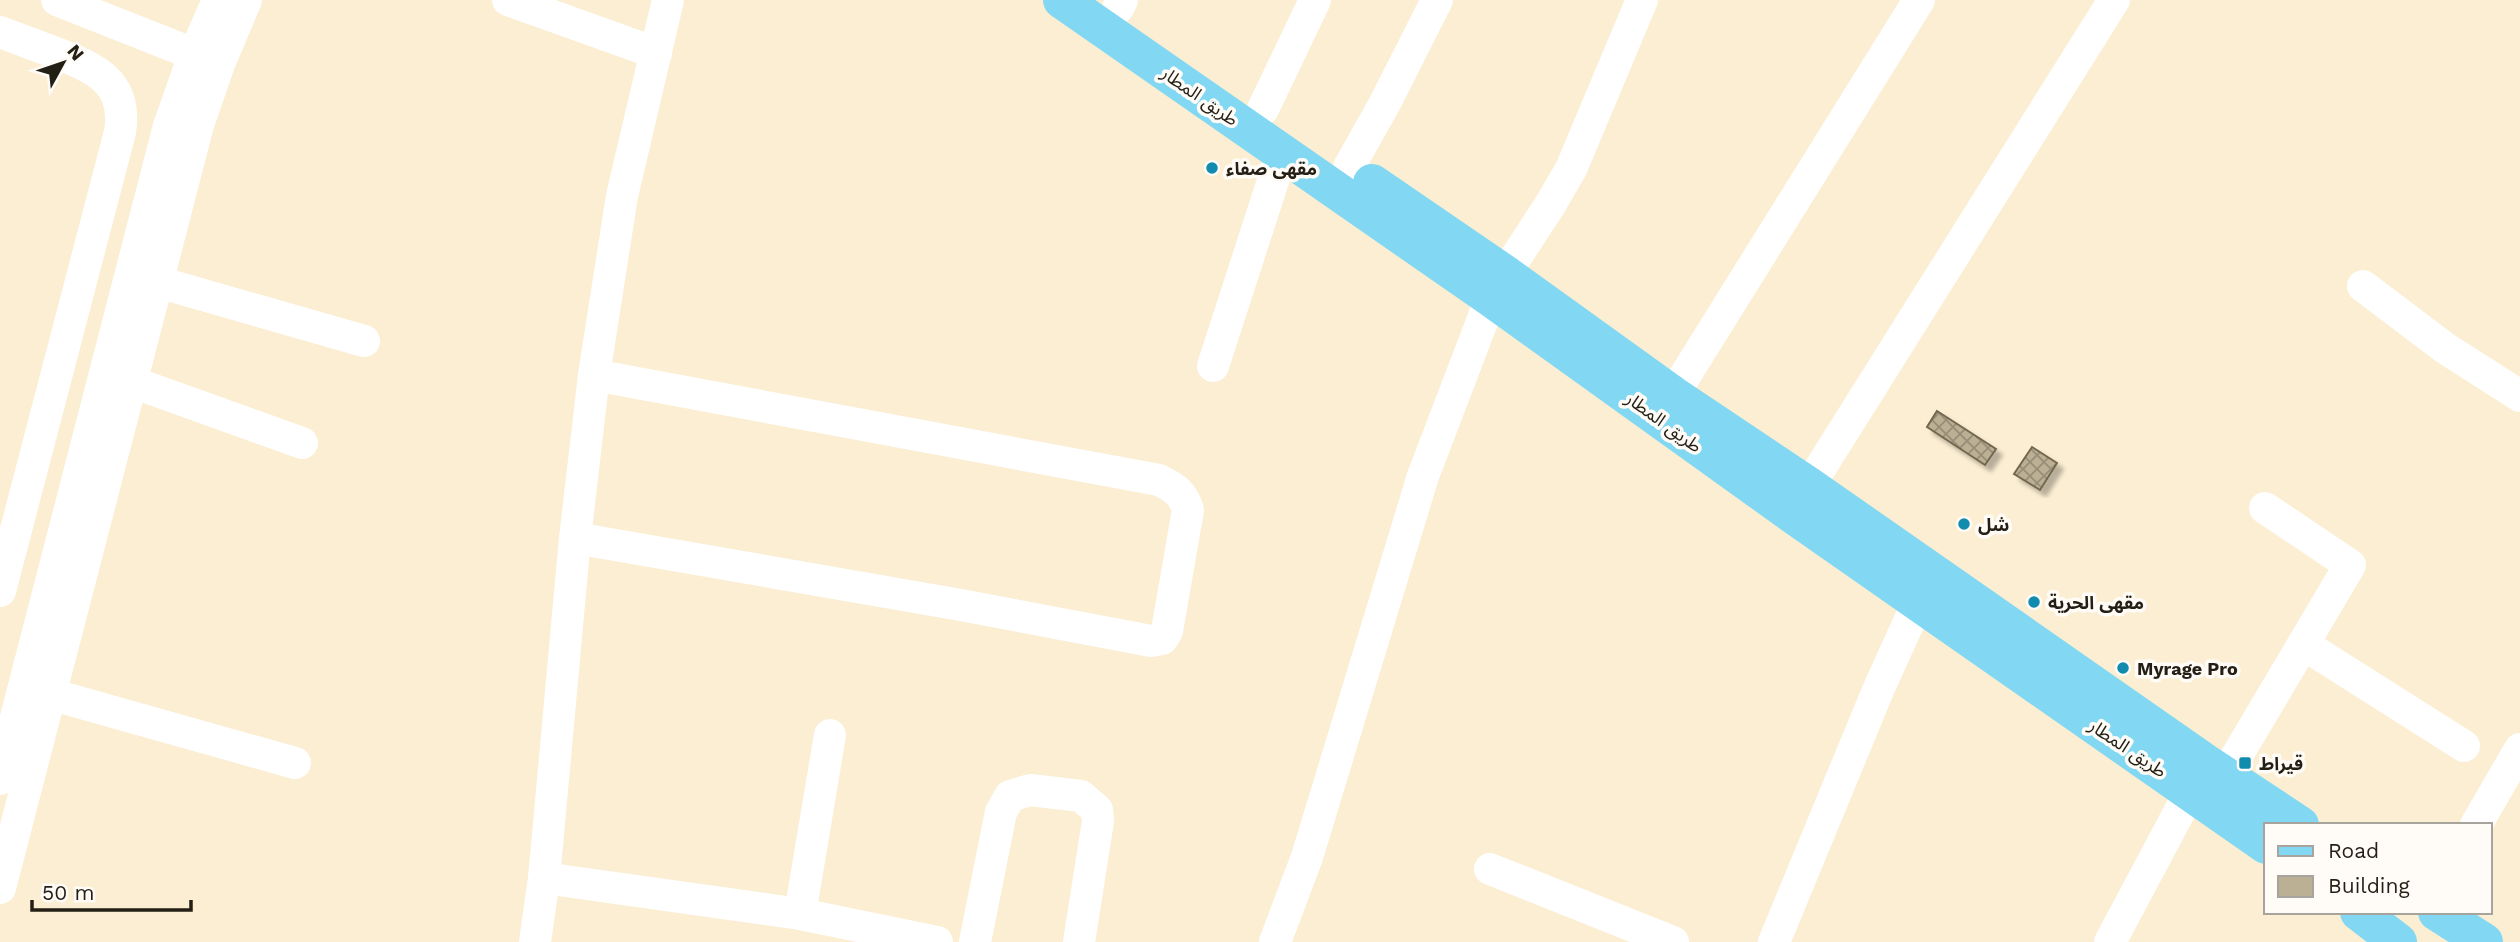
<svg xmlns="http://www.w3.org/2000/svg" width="2520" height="942" font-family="'Work Sans','Noto Sans Arabic',sans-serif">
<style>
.building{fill:url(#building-cross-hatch);stroke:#73684f;stroke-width:2;filter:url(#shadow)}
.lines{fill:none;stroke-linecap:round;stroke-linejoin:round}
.minor{stroke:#fff;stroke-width:32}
.major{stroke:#82d8f2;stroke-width:38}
.poi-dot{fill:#118cae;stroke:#fffcf7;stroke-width:2.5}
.labels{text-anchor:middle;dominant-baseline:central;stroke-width:7;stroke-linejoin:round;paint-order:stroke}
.street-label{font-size:18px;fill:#241f15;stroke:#fffcf7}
.poi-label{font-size:18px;font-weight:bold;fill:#241f15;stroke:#fffcf7;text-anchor:start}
</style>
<defs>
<pattern id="building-cross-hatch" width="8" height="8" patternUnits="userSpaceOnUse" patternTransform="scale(1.75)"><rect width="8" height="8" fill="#bbaf94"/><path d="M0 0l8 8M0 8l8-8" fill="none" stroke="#988e78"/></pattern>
<filter id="shadow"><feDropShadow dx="6" dy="6" stdDeviation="2" flood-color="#0004"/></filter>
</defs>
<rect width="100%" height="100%" fill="#fbeed2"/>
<g class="building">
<path d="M 1937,411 L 1996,449 L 1985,465 L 1927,427 Z"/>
<path d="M 2032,447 L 2057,463 L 2040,490 L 2014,474 Z"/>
</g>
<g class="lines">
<g class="minor">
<path d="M 57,0 L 214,62"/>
<path d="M 508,0 L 656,53"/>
<path d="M 1118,8 L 1122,0"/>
<path d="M 0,32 C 19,39 37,46 56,53 C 95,68 128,82 120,132 L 0,591"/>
<path d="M 1263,109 L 1315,0"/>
<path d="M 1349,167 L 1385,103 L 1437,0"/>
<path d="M 1505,274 L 1550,205 L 1571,169 L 1642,0"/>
<path d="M 158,282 L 364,341"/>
<path d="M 2363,286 L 2445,348 L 2520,396"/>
<path d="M 1213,366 L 1282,153"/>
<path d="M 132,382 L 302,443"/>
<path d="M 1673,395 L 1919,0"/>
<path d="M 1809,486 L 2114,0"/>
<path d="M 575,538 L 961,605 L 1151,641 L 1162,639 L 1167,631 L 1188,510 C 1183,493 1175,488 1159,480 L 594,375"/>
<path d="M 2303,644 L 2464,746"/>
<path d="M 32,689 L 295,763"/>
<path d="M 2225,776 L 2350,565 L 2265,508"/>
<path d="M 0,779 L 169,126 L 194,55 L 218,0"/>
<path d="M 2476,825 L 2520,749"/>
<path d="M 1490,869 L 1673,942"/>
<path d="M 544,878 L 800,914 L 937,942"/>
<path d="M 0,888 L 198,125 L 219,64 L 246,0"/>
<path d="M 800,914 L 830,735"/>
<path d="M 535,942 L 544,878 L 575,538 L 594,375 L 622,196 L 668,0"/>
<path d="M 975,942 L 1001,812 L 1010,796 L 1030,790 L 1081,796 L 1097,810 L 1098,821 L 1079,942"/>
<path d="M 1275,942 L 1307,857 L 1423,476 L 1491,298"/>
<path d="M 1774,942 L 1879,688 L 1918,602"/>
<path d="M 2110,942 L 2191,790"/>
</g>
<g class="major">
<path d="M 1062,0 L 1491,298 L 1792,514 L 2266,845"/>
<path d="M 1372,183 L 1505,274 L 1673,395 L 1809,486 L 2206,763 L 2300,825"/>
<path d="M 2359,912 L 2398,942"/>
<path d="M 2437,912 L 2484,942"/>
</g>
</g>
<g class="poi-dot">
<circle cx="1212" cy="168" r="7"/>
<circle cx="1964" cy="524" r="7"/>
<circle cx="2034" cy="602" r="7"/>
<circle cx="2123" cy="668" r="7"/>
<rect x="2238" y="756" width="14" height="14" rx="3.5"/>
</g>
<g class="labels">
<g class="street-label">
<text transform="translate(1200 96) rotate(35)">طريق المطار</text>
<text transform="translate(1664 422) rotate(36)">طريق المطار</text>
<text transform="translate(2128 748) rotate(34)">طريق المطار</text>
</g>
<g class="poi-label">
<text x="1226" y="168">مقهى صفاء</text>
<text x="1978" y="524">شل</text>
<text x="2048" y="602">مقهى الحرية</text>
<text x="2137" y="668">Myrage Pro</text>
<text x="2259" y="763">قيراط</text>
</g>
</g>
<rect x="2264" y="823" width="228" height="91" fill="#fffcf7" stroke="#a7a49d" stroke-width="2"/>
<rect x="2278" y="846" width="35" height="10" fill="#82d8f2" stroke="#a7a49d" stroke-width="2"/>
<text x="2328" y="858" font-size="21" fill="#241f15">Road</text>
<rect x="2278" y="876" width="35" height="21" fill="#bbaf94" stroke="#a7a49d" stroke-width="2"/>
<text x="2328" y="893" font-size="21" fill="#241f15">Building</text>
<g transform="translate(63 63) rotate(50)" stroke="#fffcf7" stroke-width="5" paint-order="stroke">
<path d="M0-5L12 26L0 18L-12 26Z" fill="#241f15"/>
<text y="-10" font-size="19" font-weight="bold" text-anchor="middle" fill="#241f15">N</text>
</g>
<path d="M32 900v10h159v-10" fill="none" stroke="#241f15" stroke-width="3.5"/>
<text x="42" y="900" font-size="21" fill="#241f15" stroke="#fffcf7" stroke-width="5" paint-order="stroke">50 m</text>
</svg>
